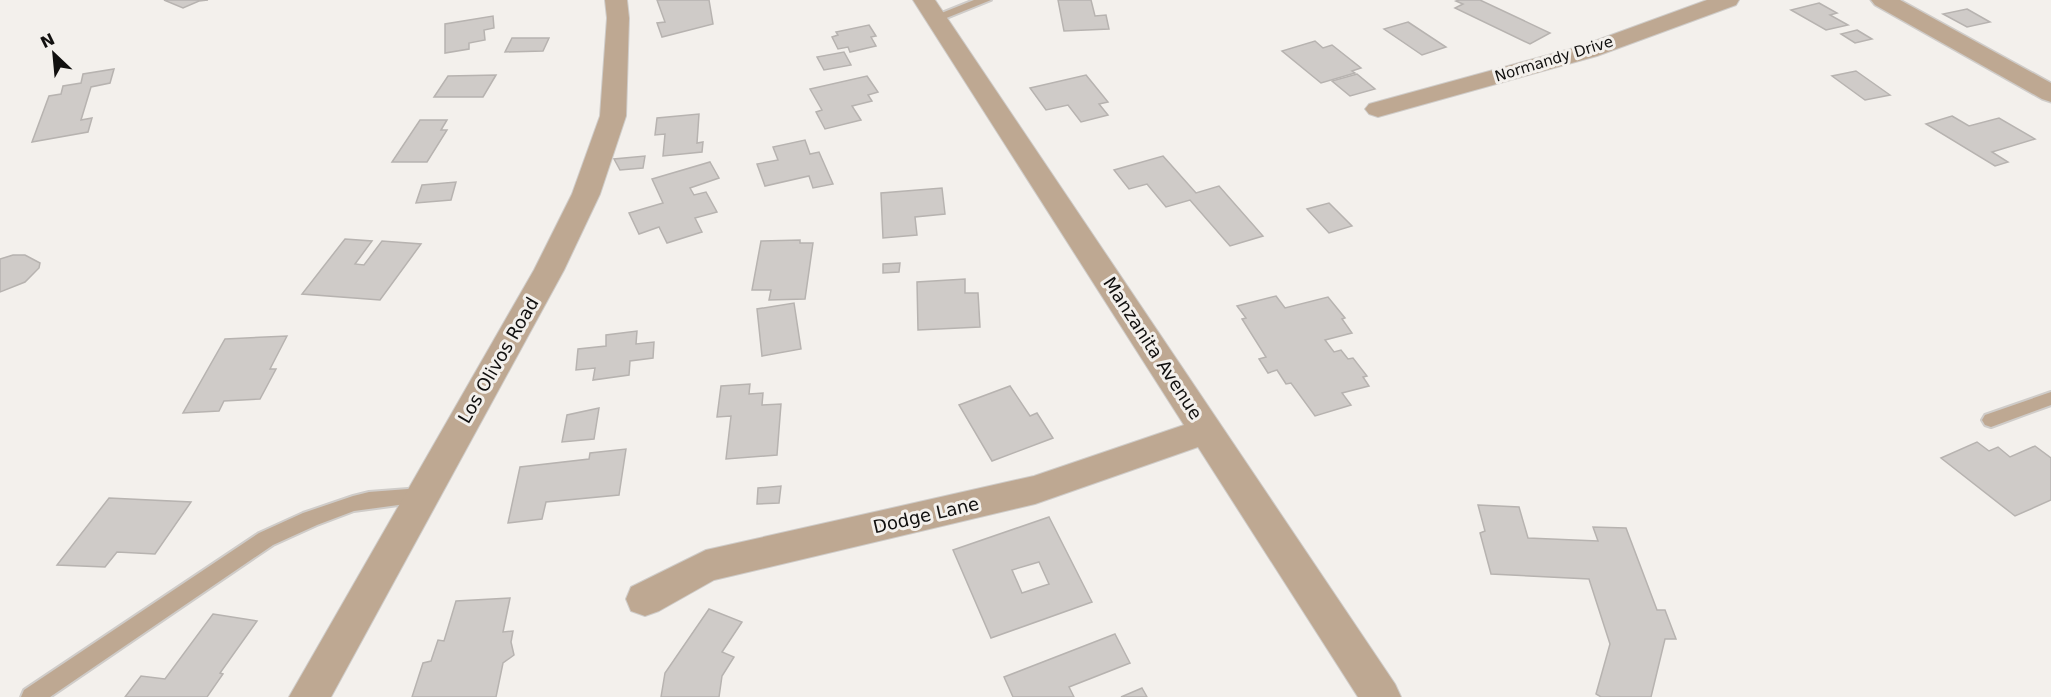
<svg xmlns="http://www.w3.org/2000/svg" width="2051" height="697" font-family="'DejaVu Sans',sans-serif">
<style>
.building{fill:#cfcbc8;stroke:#b7b3b0;stroke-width:1.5;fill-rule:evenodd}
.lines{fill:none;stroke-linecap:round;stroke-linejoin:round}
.service-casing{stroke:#cfccc9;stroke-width:4}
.minor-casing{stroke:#cfccc9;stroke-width:2}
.tertiary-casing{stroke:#cfccc9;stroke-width:3}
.service{fill:#bea892;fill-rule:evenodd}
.minor{fill:#bea892;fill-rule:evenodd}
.tertiary{fill:#bea892;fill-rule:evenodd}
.labels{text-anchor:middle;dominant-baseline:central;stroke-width:6;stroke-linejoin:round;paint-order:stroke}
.far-street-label{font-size:15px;fill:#11100f;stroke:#f3f0ec}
.street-label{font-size:18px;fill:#11100f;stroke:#f3f0ec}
</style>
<rect width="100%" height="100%" fill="#f3f0ec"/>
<g class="building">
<path d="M 164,0 L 208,0 L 199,1 L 183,8 Z"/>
<path d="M 657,0 L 709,0 L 713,24 L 662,37 L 657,23 L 665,22 Z"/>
<path d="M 1058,0 L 1091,0 L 1095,16 L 1106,15 L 1109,29 L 1064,31 Z"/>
<path d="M 1459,0 L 1480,0 L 1550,33 L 1530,44 L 1455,8 L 1463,4 L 1456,1 Z"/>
<path d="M 1819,3 L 1837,13 L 1830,15 L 1848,25 L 1826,30 L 1791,10 Z"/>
<path d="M 1967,9 L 1990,22 L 1967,27 L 1943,14 Z"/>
<path d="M 493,16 L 494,28 L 484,30 L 485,40 L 469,43 L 469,49 L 445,53 L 445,24 Z"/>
<path d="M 1408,22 L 1446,47 L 1422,55 L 1384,29 Z"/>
<path d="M 869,25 L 876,36 L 871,37 L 876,46 L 850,52 L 848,47 L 838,49 L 832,37 L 838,35 L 836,32 Z"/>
<path d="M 1857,30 L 1872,39 L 1855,43 L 1841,34 Z"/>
<path d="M 512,38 L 549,38 L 543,51 L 505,52 Z"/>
<path d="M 1315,41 L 1323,48 L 1332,45 L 1361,68 L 1352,71 L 1355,73 L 1321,83 L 1282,51 Z"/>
<path d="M 844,52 L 851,65 L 824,70 L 817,57 Z"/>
<path d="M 114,69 L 110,83 L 91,87 L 81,120 L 92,118 L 88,132 L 32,142 L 49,96 L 61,94 L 63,86 L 81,83 L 83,74 Z"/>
<path d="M 1856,71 L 1890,95 L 1865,100 L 1832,76 Z"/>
<path d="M 1357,74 L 1375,89 L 1350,96 L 1332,81 Z"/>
<path d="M 496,75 L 483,97 L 434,97 L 448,76 Z"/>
<path d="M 1086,75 L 1108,102 L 1099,104 L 1108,115 L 1081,122 L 1068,105 L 1046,110 L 1030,88 Z"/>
<path d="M 867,76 L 878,92 L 868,95 L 872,101 L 852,106 L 861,120 L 825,129 L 816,112 L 822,110 L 810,89 Z"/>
<path d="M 699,114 L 697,143 L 703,142 L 702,152 L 663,156 L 665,134 L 655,135 L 657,118 Z"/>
<path d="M 1952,116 L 1969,126 L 1999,118 L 2035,139 L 1992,152 L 2008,162 L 1995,166 L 1926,124 Z"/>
<path d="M 420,120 L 447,120 L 441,130 L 447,130 L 427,162 L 392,162 Z"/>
<path d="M 805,140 L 810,154 L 819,152 L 833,184 L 813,188 L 809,176 L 765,186 L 757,164 L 778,160 L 773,147 Z"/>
<path d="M 645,156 L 643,168 L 620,170 L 614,159 Z"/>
<path d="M 1163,156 L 1196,193 L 1219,186 L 1263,236 L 1230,246 L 1190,200 L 1166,207 L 1147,184 L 1129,189 L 1114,170 Z"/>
<path d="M 710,162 L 719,178 L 690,188 L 694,195 L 706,192 L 717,212 L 695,218 L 702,232 L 667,243 L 659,227 L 639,234 L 629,213 L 663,203 L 652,179 Z"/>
<path d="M 456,182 L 451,200 L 416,203 L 422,185 Z"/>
<path d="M 942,188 L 945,214 L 915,217 L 917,235 L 883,238 L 881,193 Z"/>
<path d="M 1329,203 L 1352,226 L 1329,233 L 1307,209 Z"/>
<path d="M 345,239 L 372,241 L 355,264 L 364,265 L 382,241 L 421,244 L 380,300 L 302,294 Z"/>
<path d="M 800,240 L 800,243 L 813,243 L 805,299 L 769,300 L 771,290 L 752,290 L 761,241 Z"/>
<path d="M 13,255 L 25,255 L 40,263 L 39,268 L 25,282 L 0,292 L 0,259 Z"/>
<path d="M 900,263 L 899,272 L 883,273 L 883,264 Z"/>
<path d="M 965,279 L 965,293 L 978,293 L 980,327 L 918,330 L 917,282 Z"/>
<path d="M 1276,296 L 1285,308 L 1328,297 L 1345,318 L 1342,319 L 1352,333 L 1325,340 L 1334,352 L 1341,350 L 1348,359 L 1353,358 L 1367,376 L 1363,377 L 1369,386 L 1342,393 L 1351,405 L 1315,416 L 1291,383 L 1286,384 L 1277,370 L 1268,373 L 1259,359 L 1266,357 L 1242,319 L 1246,318 L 1237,306 Z"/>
<path d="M 794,303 L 801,349 L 762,356 L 757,309 Z"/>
<path d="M 637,331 L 636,344 L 654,342 L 653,358 L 630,361 L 629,375 L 593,380 L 595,368 L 576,370 L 578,349 L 606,346 L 606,335 Z"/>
<path d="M 287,336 L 270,369 L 276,369 L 260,399 L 224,401 L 219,411 L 183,413 L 225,339 Z"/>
<path d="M 750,384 L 749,394 L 763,393 L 762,405 L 781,404 L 777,455 L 726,459 L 731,416 L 717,417 L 721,386 Z"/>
<path d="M 1010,386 L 1030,416 L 1037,413 L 1053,438 L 992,461 L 959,405 Z"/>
<path d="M 599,408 L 594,439 L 562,442 L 567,415 Z"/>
<path d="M 1977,442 L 1989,451 L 1998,447 L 2010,457 L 2035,446 L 2051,458 L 2051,500 L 2015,516 L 1941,458 Z"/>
<path d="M 626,449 L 619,495 L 546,502 L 542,519 L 508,523 L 520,467 L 589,459 L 590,453 Z"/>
<path d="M 781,486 L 779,503 L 757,504 L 758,488 Z"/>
<path d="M 109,498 L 191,502 L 155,554 L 117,552 L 105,567 L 57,565 Z"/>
<path d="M 1478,505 L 1519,507 L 1528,538 L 1598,541 L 1593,527 L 1626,528 L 1657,610 L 1665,610 L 1676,639 L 1665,639 L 1651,697 L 1601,697 L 1596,694 L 1610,644 L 1589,579 L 1491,574 L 1480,533 L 1485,531 Z"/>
<path d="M 1049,517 L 1092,602 L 991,638 L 953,550 ZM 1039,562 L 1049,584 L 1022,593 L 1012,570 Z"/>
<path d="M 510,598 L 503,632 L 513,631 L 511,642 L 514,655 L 503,663 L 496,697 L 412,697 L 423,663 L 431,661 L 438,640 L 444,641 L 456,601 Z"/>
<path d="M 709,609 L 742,622 L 722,652 L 734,657 L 722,676 L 719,697 L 661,697 L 665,673 Z"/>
<path d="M 213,614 L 257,621 L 220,673 L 223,674 L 207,697 L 125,697 L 141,676 L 165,679 Z"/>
<path d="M 1115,634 L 1130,663 L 1069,687 L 1074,697 L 1013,697 L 1004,677 Z"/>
<path d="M 1142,688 L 1147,697 L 1121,697 Z"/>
</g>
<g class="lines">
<g class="service-casing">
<g id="service">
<path d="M 974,0 L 991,0 L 939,21 L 935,22 L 929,18 Z"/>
<path d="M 2051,392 L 2051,405 L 1991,427 L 1985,425 L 1982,420 L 1985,415 Z"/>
<path d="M 421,488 L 428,491 L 430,496 L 428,501 L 354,511 L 317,525 L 273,545 L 50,697 L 21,697 L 24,690 L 259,533 L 303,513 L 353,496 L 369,492 Z"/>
</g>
</g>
<g class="minor-casing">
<g id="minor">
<path d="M 605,0 L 627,0 L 629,18 L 626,116 L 600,194 L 564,270 L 331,697 L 289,697 L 534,270 L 572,194 L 600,116 L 607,18 Z"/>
<path d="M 913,0 L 935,0 L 1395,684 L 1401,697 L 1358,697 L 1198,447 L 1035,504 L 714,580 L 659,611 L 645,616 L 631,611 L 626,599 L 631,587 L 706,550 L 1034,476 L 1184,425 Z"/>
<path d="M 1707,0 L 1739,0 L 1736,5 L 1597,56 L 1378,117 L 1369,114 L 1365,109 L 1369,104 L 1581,46 Z"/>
</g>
</g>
<g class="tertiary-casing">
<path id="tertiary" d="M 1871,0 L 1900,0 L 2051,83 L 2051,102 L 2042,99 L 1875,5 Z"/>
</g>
<use href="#service" class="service"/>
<use href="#minor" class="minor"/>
<use href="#tertiary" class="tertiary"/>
</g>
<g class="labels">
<g class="far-street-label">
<text transform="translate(1554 59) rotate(-17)">Normandy Drive</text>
</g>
<g class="street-label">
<text transform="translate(1153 348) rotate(57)">Manzanita Avenue</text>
<text transform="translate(498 360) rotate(-60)">Los Olivos Road</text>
<text transform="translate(926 515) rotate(-13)">Dodge Lane</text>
</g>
</g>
<g transform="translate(54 54) rotate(334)" stroke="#f3f0ec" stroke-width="4.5" paint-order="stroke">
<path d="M0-4.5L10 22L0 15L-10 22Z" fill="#11100f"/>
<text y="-9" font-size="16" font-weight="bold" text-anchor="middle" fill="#11100f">N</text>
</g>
</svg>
